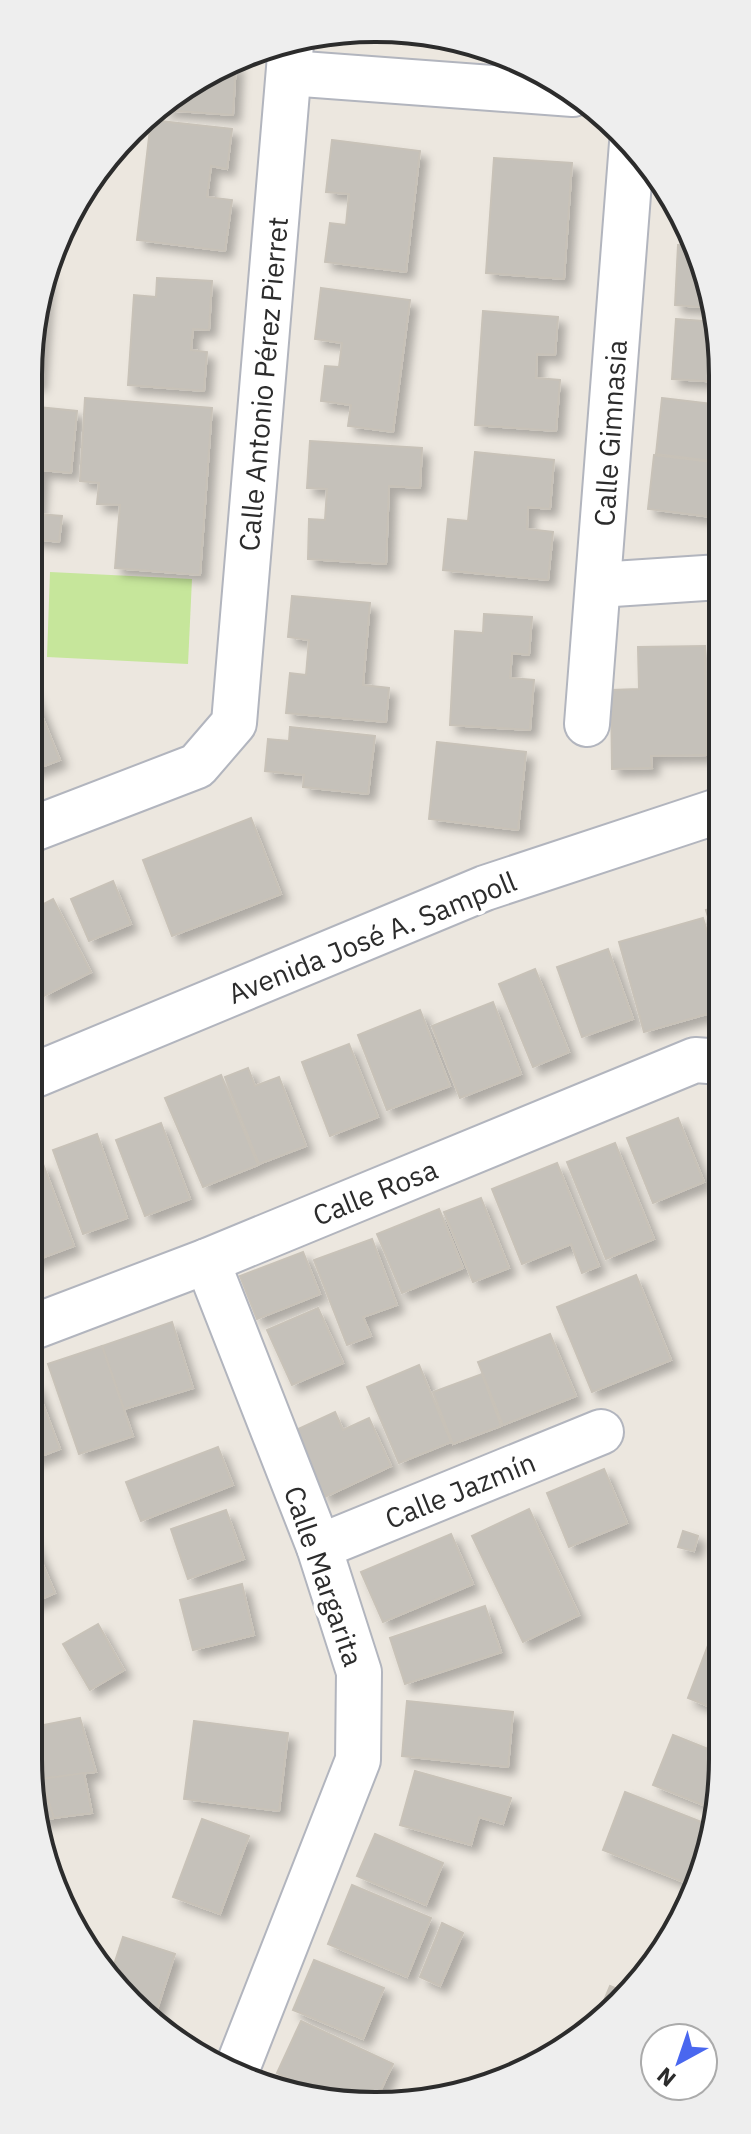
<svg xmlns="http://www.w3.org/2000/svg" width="751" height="2134" font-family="'IBM Plex Sans',sans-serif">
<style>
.pitch{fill:#c6e69b}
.building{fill:#c5c1ba;stroke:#c8c2b8;stroke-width:2;filter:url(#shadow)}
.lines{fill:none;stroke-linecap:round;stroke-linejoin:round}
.minor-casing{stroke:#b2b5be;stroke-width:48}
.minor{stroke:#fff;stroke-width:44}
.labels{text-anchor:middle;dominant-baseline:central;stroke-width:8;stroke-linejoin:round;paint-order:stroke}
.street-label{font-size:28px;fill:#2c2c2c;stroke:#fff}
.rim{fill:none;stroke:#2c2c2c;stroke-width:4}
</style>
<defs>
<filter id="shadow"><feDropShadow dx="7" dy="7" stdDeviation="4" flood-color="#0004"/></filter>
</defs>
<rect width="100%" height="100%" fill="#ece7df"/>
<path class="pitch" d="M 50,572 L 192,579 L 188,664 L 47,657 Z"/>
<g class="building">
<path d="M 236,63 L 233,115 L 161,110 L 201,75 Z"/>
<path d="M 151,120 L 232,129 L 227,169 L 211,166 L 207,197 L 232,200 L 225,251 L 137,240 Z"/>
<path d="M 332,140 L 420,151 L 406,272 L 325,262 L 330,223 L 346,225 L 349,194 L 326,192 Z"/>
<path d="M 494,158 L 572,163 L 564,279 L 486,273 Z"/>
<path d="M 680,211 L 687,222 L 689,228 L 679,227 Z"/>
<path d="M 678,245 L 695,246 L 713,308 L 675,305 Z"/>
<path d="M 48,270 L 39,384 L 28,383 L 40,286 Z"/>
<path d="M 157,278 L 212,281 L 209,330 L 193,329 L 191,350 L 207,352 L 204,391 L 128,385 L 134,295 L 156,297 Z"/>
<path d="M 321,288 L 410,300 L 393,432 L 348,426 L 351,405 L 321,401 L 325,366 L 339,367 L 342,343 L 315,339 Z"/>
<path d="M 483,311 L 558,317 L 555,355 L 537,354 L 536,378 L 560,380 L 556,431 L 475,425 Z"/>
<path d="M 676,319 L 718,322 L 720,382 L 672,379 Z"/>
<path d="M 85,398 L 212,408 L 200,575 L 115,568 L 120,505 L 97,504 L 99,483 L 80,481 Z"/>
<path d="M 662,398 L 720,405 L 720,462 L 656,454 Z"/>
<path d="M 28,406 L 77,411 L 71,473 L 42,470 L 38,514 L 62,516 L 59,542 L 28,538 Z"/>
<path d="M 310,441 L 422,448 L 420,488 L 389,486 L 386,564 L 308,559 L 309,519 L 325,520 L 327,489 L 307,488 Z"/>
<path d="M 475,452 L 554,460 L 550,509 L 528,507 L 527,529 L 553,532 L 548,580 L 443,570 L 448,519 L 468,521 Z"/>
<path d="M 654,455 L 720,463 L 720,518 L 648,509 Z"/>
<path d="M 292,596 L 370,603 L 363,685 L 389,688 L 386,722 L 286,713 L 290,673 L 306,675 L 309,640 L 288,637 Z"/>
<path d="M 484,614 L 532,617 L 529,655 L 512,653 L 510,678 L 534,680 L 530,730 L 450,725 L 455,631 L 483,633 Z"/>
<path d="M 705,646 L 707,755 L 651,756 L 652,768 L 612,769 L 611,690 L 639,689 L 638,647 Z"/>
<path d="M 30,687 L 60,760 L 28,772 L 28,688 Z"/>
<path d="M 290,727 L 375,736 L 368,794 L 303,787 L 304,775 L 265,771 L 268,739 L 289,741 Z"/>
<path d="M 437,742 L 526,752 L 518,830 L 429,819 Z"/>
<path d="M 251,818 L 281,894 L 172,936 L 143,860 Z"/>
<path d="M 113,881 L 131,924 L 89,941 L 71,899 Z"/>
<path d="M 53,899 L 91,972 L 44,996 L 28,966 L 28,912 Z"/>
<path d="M 721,906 L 721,960 L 706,910 Z"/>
<path d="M 703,918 L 721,980 L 721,1010 L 644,1032 L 619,942 Z"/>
<path d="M 608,949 L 633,1019 L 582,1037 L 557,967 Z"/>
<path d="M 535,969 L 569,1052 L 533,1067 L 499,984 Z"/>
<path d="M 493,1002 L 521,1074 L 460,1098 L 432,1026 Z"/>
<path d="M 420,1010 L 450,1086 L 387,1110 L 358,1035 Z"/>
<path d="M 349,1044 L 378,1117 L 330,1136 L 302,1062 Z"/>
<path d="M 248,1068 L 255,1086 L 279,1077 L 306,1146 L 259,1164 L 225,1077 Z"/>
<path d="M 221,1075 L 258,1165 L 203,1187 L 165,1098 Z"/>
<path d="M 678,1118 L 704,1182 L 653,1203 L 627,1138 Z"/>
<path d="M 161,1123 L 190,1199 L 145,1216 L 116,1140 Z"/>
<path d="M 97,1134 L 127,1218 L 83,1234 L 53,1150 Z"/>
<path d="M 615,1143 L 654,1239 L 606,1259 L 567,1162 Z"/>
<path d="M 557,1163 L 599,1266 L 582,1273 L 571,1244 L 522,1264 L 492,1189 Z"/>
<path d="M 43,1164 L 74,1246 L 28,1263 L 28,1169 Z"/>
<path d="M 481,1198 L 509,1268 L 473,1282 L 444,1212 Z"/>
<path d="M 439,1209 L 463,1268 L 402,1293 L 377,1234 Z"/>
<path d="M 372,1239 L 397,1305 L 363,1317 L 371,1336 L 347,1345 L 314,1260 Z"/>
<path d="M 303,1252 L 320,1294 L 257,1319 L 240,1276 Z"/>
<path d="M 636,1275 L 671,1360 L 592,1392 L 557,1307 Z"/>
<path d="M 318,1308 L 343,1363 L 292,1385 L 267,1330 Z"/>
<path d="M 172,1322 L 193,1388 L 124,1409 L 102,1346 Z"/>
<path d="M 550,1334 L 576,1396 L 503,1425 L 478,1362 Z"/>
<path d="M 102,1346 L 133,1436 L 79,1454 L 48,1364 Z"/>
<path d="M 419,1365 L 451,1442 L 399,1463 L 367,1387 Z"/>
<path d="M 482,1374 L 501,1426 L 453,1444 L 433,1392 Z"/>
<path d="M 35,1383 L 60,1449 L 28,1461 L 28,1385 Z"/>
<path d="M 335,1412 L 343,1430 L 369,1418 L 391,1466 L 325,1497 L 294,1431 Z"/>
<path d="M 218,1447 L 233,1485 L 141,1521 L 126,1482 Z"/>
<path d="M 604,1469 L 627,1523 L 569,1547 L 547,1493 Z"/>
<path d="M 529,1509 L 579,1615 L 523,1642 L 472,1536 Z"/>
<path d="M 226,1510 L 244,1559 L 188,1579 L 171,1529 Z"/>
<path d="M 683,1531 L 698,1536 L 694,1551 L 678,1547 Z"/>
<path d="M 451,1534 L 473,1584 L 383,1622 L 361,1572 Z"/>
<path d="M 31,1537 L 55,1593 L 28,1605 L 28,1538 Z"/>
<path d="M 242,1584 L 254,1635 L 193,1650 L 180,1600 Z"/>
<path d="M 485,1606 L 501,1652 L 405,1684 L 390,1638 Z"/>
<path d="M 723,1606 L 723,1712 L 688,1698 Z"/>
<path d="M 98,1624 L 124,1670 L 90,1690 L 63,1644 Z"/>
<path d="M 407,1701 L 513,1712 L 508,1767 L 402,1756 Z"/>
<path d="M 80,1718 L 96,1772 L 32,1780 L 28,1728 Z"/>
<path d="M 194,1721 L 288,1733 L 279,1811 L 184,1799 Z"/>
<path d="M 673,1735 L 723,1755 L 716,1810 L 653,1785 Z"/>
<path d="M 415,1771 L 511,1798 L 503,1824 L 479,1817 L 471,1845 L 400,1825 Z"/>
<path d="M 84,1773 L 92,1813 L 54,1818 L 41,1779 Z"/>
<path d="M 41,1779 L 54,1818 L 40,1821 L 32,1780 Z"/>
<path d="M 625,1792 L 714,1827 L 711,1848 L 694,1886 L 603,1850 Z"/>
<path d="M 202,1819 L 249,1836 L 220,1914 L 173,1897 Z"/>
<path d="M 375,1834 L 443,1863 L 426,1905 L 357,1876 Z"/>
<path d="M 352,1885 L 431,1918 L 407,1977 L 328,1944 Z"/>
<path d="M 442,1923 L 463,1933 L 440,1986 L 420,1977 Z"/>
<path d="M 123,1937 L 175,1954 L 154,2019 L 115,1988 L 109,1980 Z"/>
<path d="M 314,1960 L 384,1988 L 363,2039 L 293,2010 Z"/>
<path d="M 610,1986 L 625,1992 L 596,2020 Z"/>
<path d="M 301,2021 L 393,2064 L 376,2100 L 339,2103 L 277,2073 Z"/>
</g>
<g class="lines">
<g class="minor-casing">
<g id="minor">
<path d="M 289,73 L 573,94"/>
<path d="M 598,585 L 720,577"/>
<path d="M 587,724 L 632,143"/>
<path d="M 28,831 L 197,766 L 234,723 L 291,44"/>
<path d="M 28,1078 L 485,888 L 721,810"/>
<path d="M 207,1261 L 319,1547 L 359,1672 L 358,1760 L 235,2074"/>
<path d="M 28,1329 L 207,1261 L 695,1060 L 722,1062"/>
<path d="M 319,1547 L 601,1432"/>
</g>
</g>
<use href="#minor" class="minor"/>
</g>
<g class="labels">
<g class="street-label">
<text transform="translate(263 384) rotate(-85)">Calle Antonio Pérez Pierret</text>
<text transform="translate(610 433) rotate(-86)">Calle Gimnasia</text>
<text transform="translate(372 937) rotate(-22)">Avenida José A. Sampoll</text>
<text transform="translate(375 1192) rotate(-22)">Calle Rosa</text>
<text transform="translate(460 1490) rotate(-22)">Calle Jazmín</text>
<text transform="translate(324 1576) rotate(71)">Calle Margarita</text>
</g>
</g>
<path d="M0 0H751V2134H0ZM375 42H376A333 333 0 0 1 709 375V1759A333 333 0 0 1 376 2092H375A333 333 0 0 1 42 1759V375A333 333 0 0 1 375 42Z" fill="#eee" fill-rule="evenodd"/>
<path class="rim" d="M375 42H376A333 333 0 0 1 709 375V1759A333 333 0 0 1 376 2092H375A333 333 0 0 1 42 1759V375A333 333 0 0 1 375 42Z"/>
<g transform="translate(679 2062) rotate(220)"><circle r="38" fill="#ffffff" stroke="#ababab" stroke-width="2"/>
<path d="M0-6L14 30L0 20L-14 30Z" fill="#4967ef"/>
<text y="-12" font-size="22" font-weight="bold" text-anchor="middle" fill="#2c2c2c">N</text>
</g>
</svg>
